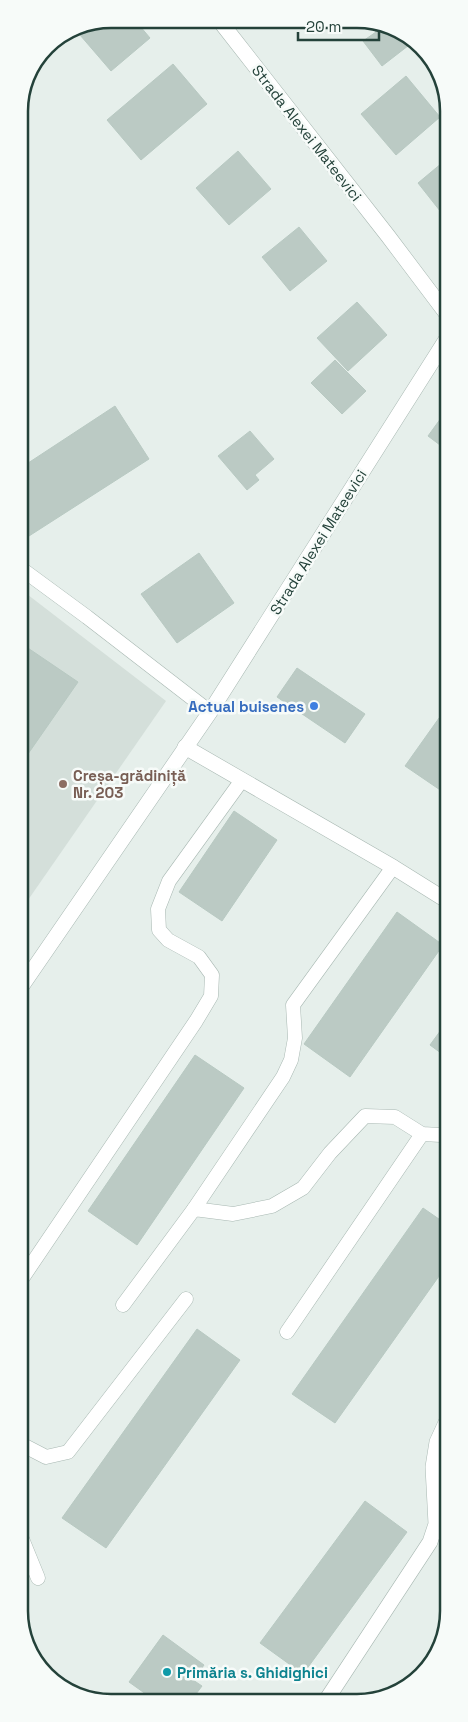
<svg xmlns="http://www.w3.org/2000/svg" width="468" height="1722" font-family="'Space Grotesk',sans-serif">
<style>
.built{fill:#d4dfda}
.building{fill:#bbcac4;stroke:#b8c9c2}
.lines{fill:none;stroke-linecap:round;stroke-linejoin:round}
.service-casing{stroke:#a8b8b2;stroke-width:15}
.minor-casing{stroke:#a8b8b2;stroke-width:16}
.service{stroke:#fff;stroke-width:14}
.minor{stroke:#fff;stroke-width:15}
.shop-dot{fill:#3f7fe0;stroke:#f7fbf9;stroke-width:2}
.education-dot{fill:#8d6e63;stroke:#f7fbf9;stroke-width:2}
.culture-dot{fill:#0f9aa8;stroke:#f7fbf9;stroke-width:2}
.labels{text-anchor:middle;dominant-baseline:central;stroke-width:5;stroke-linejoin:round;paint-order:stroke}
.street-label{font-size:15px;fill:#24423a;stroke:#f7fbf9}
.shop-label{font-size:15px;font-weight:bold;fill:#366cbe;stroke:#f7fbf9;text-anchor:end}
.education-label{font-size:15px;font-weight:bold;fill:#785e54;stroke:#f7fbf9;text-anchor:start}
.culture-label{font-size:15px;font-weight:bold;fill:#0d838f;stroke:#f7fbf9;text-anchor:start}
.rim{fill:none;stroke:#24423a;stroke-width:2.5}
</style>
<rect width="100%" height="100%" fill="#e6efeb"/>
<path class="built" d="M 19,588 L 166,701 L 19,913 Z"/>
<g class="building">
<path d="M 110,19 L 134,19 L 150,38 L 111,71 L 80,35 L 95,22 Z"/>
<path d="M 368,22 L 381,22 L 413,42 L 382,66 L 363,41 L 376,32 Z"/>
<path d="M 173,64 L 207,104 L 141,160 L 107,120 Z"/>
<path d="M 406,76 L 440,117 L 396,155 L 361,114 Z"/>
<path d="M 238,151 L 271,189 L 229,225 L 196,188 Z"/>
<path d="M 448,158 L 448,221 L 418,183 Z"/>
<path d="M 299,227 L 327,261 L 290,291 L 262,257 Z"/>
<path d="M 357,302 L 387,335 L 348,371 L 317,338 Z"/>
<path d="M 335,360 L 366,391 L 342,414 L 311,383 Z"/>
<path d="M 115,406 L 149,459 L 29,536 L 19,521 L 19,469 Z"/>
<path d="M 449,407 L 449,442 L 444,448 L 428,436 Z"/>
<path d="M 250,431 L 274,459 L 255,475 L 259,480 L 247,490 L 218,456 Z"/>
<path d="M 199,553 L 234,603 L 177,643 L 141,594 Z"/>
<path d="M 19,642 L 78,682 L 21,764 L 19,762 Z"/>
<path d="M 297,668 L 365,714 L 345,743 L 277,697 Z"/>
<path d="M 449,704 L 449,796 L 405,766 Z"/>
<path d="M 234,811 L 277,840 L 222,921 L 179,892 Z"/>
<path d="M 397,912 L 443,945 L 350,1077 L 304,1044 Z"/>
<path d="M 449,1019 L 449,1059 L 430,1045 Z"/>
<path d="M 195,1055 L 244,1088 L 137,1245 L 88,1211 Z"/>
<path d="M 423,1208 L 449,1226 L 449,1262 L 335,1423 L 292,1394 Z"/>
<path d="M 197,1329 L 240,1360 L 106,1548 L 62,1518 Z"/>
<path d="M 365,1501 L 407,1532 L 303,1674 L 260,1643 Z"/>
<path d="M 163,1635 L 204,1665 L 193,1680 L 202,1686 L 190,1702 L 157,1702 L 129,1682 Z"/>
</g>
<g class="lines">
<g class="service-casing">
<g id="service">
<path d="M 19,567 L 87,617 L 210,712"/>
<path d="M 194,1209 L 283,1077 L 291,1060 L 295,1038 L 293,1005 L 393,867"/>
<path d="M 19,1283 L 196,1021 L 211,996 L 212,975 L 199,957 L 168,940 L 159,930 L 158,909 L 169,881 L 242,780"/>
<path d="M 123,1305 L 194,1209 L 233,1214 L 272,1206 L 303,1188 L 330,1153 L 365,1116 L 395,1117 L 422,1134 L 441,1135 L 449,1132"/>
<path d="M 287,1332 L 422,1134"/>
<path d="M 19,1443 L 46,1457 L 68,1452 L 186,1299"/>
<path d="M 20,1534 L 38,1578"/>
</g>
</g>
<g class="minor-casing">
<g id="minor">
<path d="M 219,20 L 388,236 L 449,317"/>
<path d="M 185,747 L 393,867 L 449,902"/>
<path d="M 19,990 L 210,712 L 449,335"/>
<path d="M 325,1702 L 430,1542 L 436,1524 L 433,1467 L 437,1442 L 449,1416"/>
</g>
</g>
<use href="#service" class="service"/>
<use href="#minor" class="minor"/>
</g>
<circle class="shop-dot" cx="314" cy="706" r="5"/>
<circle class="education-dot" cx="63" cy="784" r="5"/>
<circle class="culture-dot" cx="167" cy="1672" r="5"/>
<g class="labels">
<g class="street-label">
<text transform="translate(307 133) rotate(52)">Strada Alexei Mateevici</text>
<text transform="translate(318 542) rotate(-58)">Strada Alexei Mateevici</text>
</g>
<g class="shop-label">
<text x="304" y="706">Actual buisenes</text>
</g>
<g class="education-label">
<text x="73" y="775">Creșa-grădiniță<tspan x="73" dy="17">Nr. 203</tspan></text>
</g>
<g class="culture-label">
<text x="177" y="1672">Primăria s. Ghidighici</text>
</g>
</g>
<path d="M0 0H468V1722H0ZM111 28H357A83 83 0 0 1 440 111V1611A83 83 0 0 1 357 1694H111A83 83 0 0 1 28 1611V111A83 83 0 0 1 111 28Z" fill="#f7fbf9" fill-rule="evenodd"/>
<path class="rim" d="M111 28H357A83 83 0 0 1 440 111V1611A83 83 0 0 1 357 1694H111A83 83 0 0 1 28 1611V111A83 83 0 0 1 111 28Z"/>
<path d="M298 32v8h81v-8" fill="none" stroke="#24423a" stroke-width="2.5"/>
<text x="306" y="32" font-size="15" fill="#24423a" stroke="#f7fbf9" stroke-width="4" paint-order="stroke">20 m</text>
</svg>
